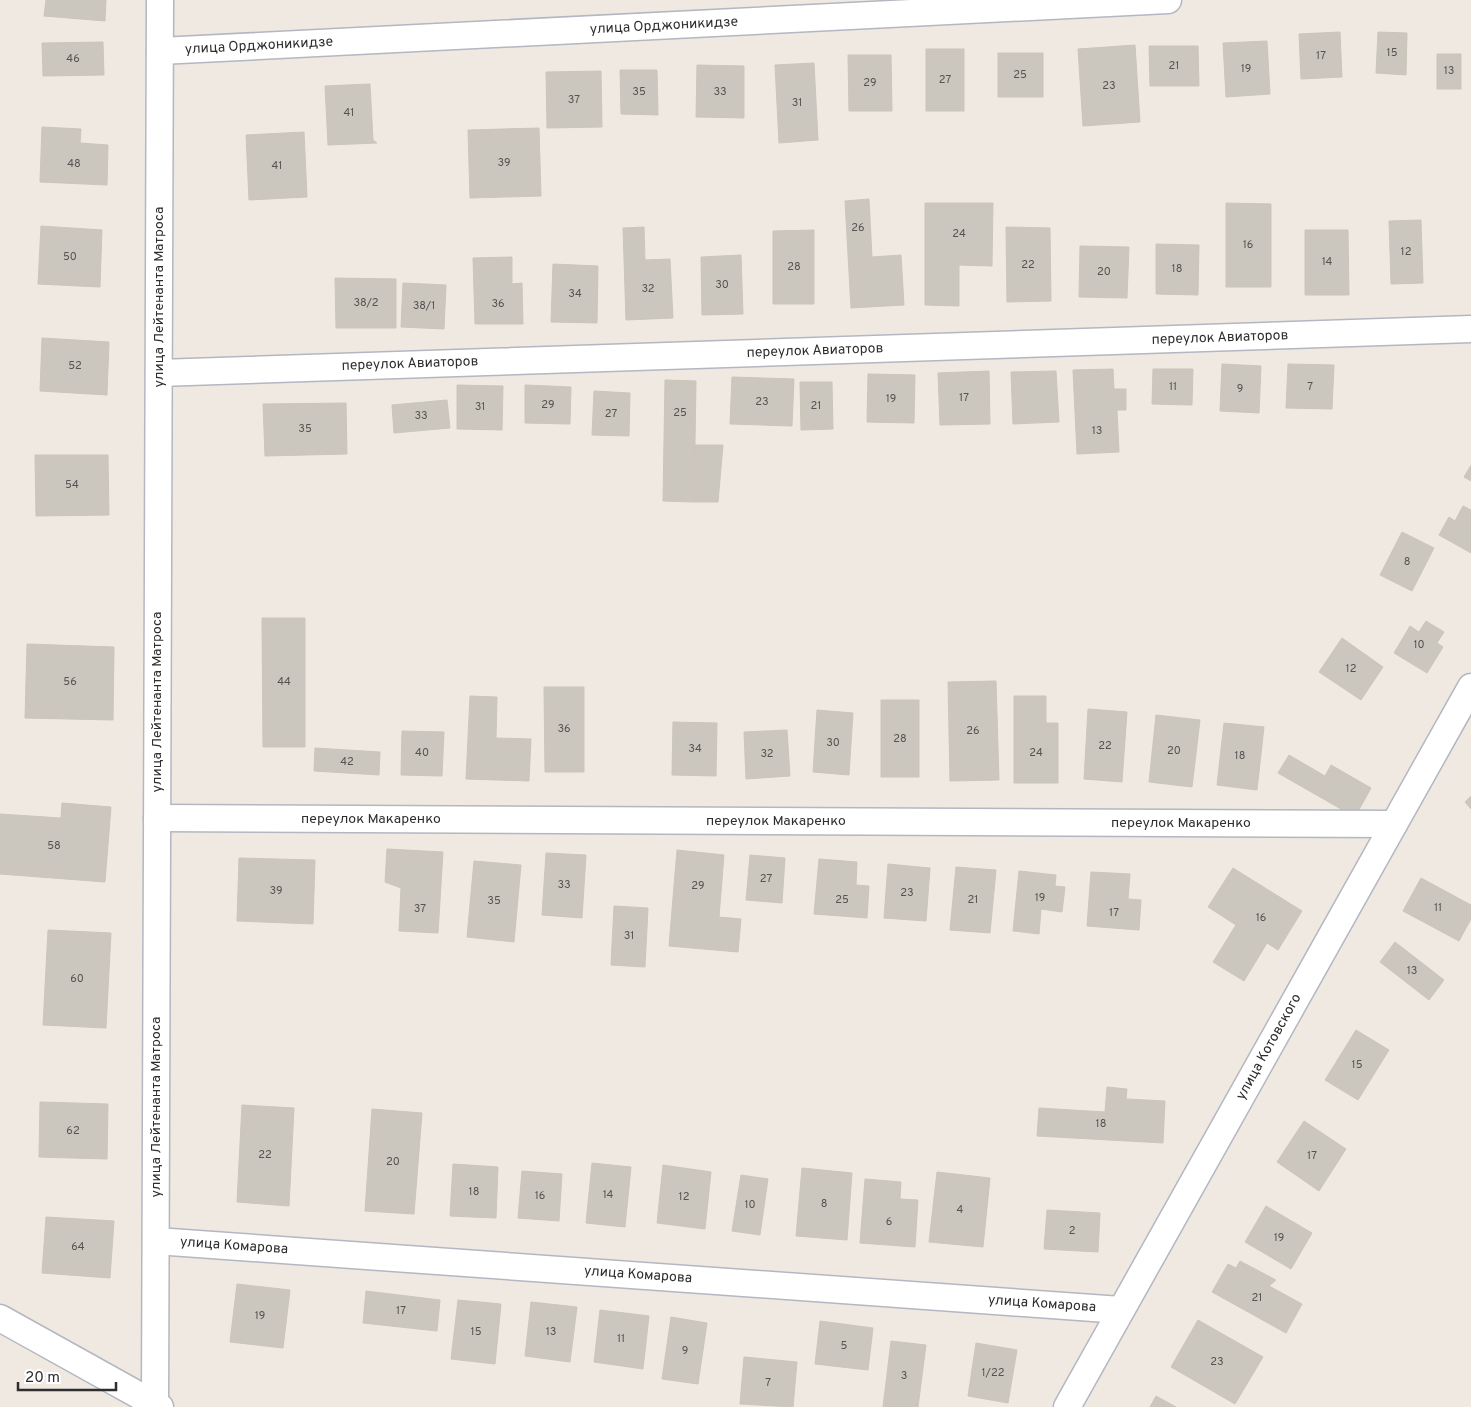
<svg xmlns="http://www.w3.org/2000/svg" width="1471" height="1407" font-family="Overpass,sans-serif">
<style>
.building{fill:#cbc7bf;stroke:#cbc5ba}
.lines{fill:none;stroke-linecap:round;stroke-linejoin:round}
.street-casing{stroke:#b4b7c1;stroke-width:29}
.street{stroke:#fff;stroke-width:26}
.labels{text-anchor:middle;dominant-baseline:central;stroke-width:4;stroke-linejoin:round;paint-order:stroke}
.number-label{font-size:11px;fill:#555452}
.street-label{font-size:14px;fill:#2e2e2e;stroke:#fff}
</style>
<rect width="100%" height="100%" fill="#efe9e1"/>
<g class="building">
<path d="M 46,0 L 106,0 L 105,21 L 44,16 Z"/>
<path d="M 1340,32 L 1342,77 L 1301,79 L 1299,34 Z"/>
<path d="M 1378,32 L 1407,33 L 1406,75 L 1376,73 Z"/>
<path d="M 1267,41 L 1270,94 L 1226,97 L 1223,43 Z"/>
<path d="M 103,42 L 104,75 L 43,76 L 42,43 Z"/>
<path d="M 1135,45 L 1140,122 L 1083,126 L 1078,49 Z"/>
<path d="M 1149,46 L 1198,46 L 1199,86 L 1150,86 Z"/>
<rect x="926" y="49" width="38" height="62"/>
<rect x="998" y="53" width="45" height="44"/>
<rect x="1437" y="54" width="24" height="35"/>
<path d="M 848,55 L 891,55 L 892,111 L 849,111 Z"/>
<path d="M 814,63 L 818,140 L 779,143 L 775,65 Z"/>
<path d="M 697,65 L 744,66 L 744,118 L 696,117 Z"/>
<path d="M 620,70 L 657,70 L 658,115 L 621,114 Z"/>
<path d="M 601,71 L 602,127 L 547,128 L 546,72 Z"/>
<path d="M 370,84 L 373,140 L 377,143 L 328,145 L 325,86 Z"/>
<path d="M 42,127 L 81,129 L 80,143 L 108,145 L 107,185 L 40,182 Z"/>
<path d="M 539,128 L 541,196 L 470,198 L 468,130 Z"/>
<path d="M 304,132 L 307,197 L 249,200 L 246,135 Z"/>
<path d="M 869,199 L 872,257 L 901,255 L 904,305 L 851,308 L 845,201 Z"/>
<path d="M 925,203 L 993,203 L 992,266 L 959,265 L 959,306 L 925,305 Z"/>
<path d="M 1226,203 L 1271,204 L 1271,287 L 1226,287 Z"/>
<path d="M 1421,220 L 1423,283 L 1391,284 L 1389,221 Z"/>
<path d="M 41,226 L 102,230 L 100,287 L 38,284 Z"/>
<path d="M 644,227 L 645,260 L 670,259 L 673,318 L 626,320 L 623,228 Z"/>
<path d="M 1006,227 L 1050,228 L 1051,301 L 1007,302 Z"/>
<path d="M 814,230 L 814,304 L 773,304 L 773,231 Z"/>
<path d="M 1305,230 L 1348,230 L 1349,295 L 1305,295 Z"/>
<path d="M 1156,244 L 1199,245 L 1198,295 L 1156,294 Z"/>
<path d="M 1080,246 L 1129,247 L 1127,298 L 1079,297 Z"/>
<path d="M 741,255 L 743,314 L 702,315 L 701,257 Z"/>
<path d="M 512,257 L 512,284 L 522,283 L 523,324 L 475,324 L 473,258 Z"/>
<path d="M 553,264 L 598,266 L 597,323 L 551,322 Z"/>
<path d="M 335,278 L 396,279 L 396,328 L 336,328 Z"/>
<path d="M 403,283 L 446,285 L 444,329 L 401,327 Z"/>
<path d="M 42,338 L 109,342 L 107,395 L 40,391 Z"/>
<path d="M 1222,364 L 1261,366 L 1259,413 L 1220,411 Z"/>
<path d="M 1288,364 L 1334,365 L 1332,409 L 1286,408 Z"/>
<path d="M 1113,369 L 1114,389 L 1126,389 L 1126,410 L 1117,410 L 1119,452 L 1077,454 L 1073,370 Z"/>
<path d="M 1153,369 L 1193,369 L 1192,405 L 1152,404 Z"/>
<path d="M 989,371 L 990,424 L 940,425 L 938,373 Z"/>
<path d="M 1056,371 L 1059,422 L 1013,424 L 1011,372 Z"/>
<path d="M 868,374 L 915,375 L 914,423 L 867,422 Z"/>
<path d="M 732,377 L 794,379 L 792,426 L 730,424 Z"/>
<path d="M 665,380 L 696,381 L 694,502 L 663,501 Z"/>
<path d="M 800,382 L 832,382 L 833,429 L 801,430 Z"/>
<path d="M 457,385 L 503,386 L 502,430 L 457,429 Z"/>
<path d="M 525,385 L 571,387 L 570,424 L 525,423 Z"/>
<path d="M 594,391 L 630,393 L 629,436 L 592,435 Z"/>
<path d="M 447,400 L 450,428 L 394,433 L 392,405 Z"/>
<path d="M 346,403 L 347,454 L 265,456 L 263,404 Z"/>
<path d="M 695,445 L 723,445 L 718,502 L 694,502 Z"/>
<path d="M 35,455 L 108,455 L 109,515 L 36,516 Z"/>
<path d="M 1471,465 L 1471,481 L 1464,477 Z"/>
<path d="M 1463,506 L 1471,510 L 1471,553 L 1439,535 L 1449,517 L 1455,521 Z"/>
<path d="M 1402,532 L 1434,548 L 1412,591 L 1380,575 Z"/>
<path d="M 262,618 L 305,618 L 305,747 L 263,747 Z"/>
<path d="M 1426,621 L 1444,632 L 1437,643 L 1443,647 L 1427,673 L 1394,653 L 1410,626 L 1419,632 Z"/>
<path d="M 1342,638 L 1383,667 L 1361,700 L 1319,672 Z"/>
<path d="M 27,644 L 114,647 L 113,720 L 25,718 Z"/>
<path d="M 996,681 L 999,780 L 950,781 L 948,682 Z"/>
<path d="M 544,687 L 584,687 L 584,772 L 545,772 Z"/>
<path d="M 470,696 L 497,697 L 496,738 L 531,739 L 529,781 L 466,779 Z"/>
<path d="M 1014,696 L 1046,696 L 1046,723 L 1058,723 L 1058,783 L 1014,783 Z"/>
<rect x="881" y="700" width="38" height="77"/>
<path d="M 1088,709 L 1127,712 L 1122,782 L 1084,779 Z"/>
<path d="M 817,710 L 853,713 L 849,775 L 813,772 Z"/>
<path d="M 1156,715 L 1200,720 L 1192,787 L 1149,782 Z"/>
<path d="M 673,722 L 717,723 L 716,776 L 672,775 Z"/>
<path d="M 1224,723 L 1264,727 L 1257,790 L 1217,785 Z"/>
<path d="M 787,730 L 790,776 L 746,779 L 744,732 Z"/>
<path d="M 402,731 L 444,732 L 442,776 L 401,775 Z"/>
<path d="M 315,748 L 380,752 L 379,775 L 314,771 Z"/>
<path d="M 1289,755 L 1325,776 L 1331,765 L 1371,788 L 1355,817 L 1278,773 Z"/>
<path d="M 1471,796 L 1471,809 L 1465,802 Z"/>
<path d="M 62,803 L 111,807 L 105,882 L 0,874 L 0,814 L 61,818 Z"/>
<path d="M 387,849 L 443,852 L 438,933 L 399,931 L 401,888 L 385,882 Z"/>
<path d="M 677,850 L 724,855 L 719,917 L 741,919 L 738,952 L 669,946 Z"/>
<path d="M 546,853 L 586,855 L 582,918 L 542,915 Z"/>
<path d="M 750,855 L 785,858 L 782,903 L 746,900 Z"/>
<path d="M 239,858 L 315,860 L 313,924 L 237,921 Z"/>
<path d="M 819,859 L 857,862 L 856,885 L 869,886 L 867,918 L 814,914 Z"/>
<path d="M 474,861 L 521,865 L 514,942 L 467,937 Z"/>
<path d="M 888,864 L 930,868 L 926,921 L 884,918 Z"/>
<path d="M 956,867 L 996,870 L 990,933 L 950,930 Z"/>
<path d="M 1233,868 L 1302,911 L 1278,950 L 1267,943 L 1244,981 L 1213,962 L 1236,925 L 1208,907 Z"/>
<path d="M 1019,871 L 1056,875 L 1055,886 L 1065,887 L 1062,912 L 1041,909 L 1039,934 L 1013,931 Z"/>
<path d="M 1091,872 L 1130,874 L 1128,899 L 1141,900 L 1139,930 L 1087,926 Z"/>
<path d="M 1421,878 L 1471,905 L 1471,919 L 1459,941 L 1403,911 Z"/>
<path d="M 614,906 L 648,908 L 645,967 L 611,965 Z"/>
<path d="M 48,930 L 111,933 L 106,1028 L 43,1025 Z"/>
<path d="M 1395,942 L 1444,980 L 1429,1000 L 1380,962 Z"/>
<path d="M 1356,1030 L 1389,1050 L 1358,1100 L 1325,1080 Z"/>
<path d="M 1107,1087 L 1127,1089 L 1126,1099 L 1165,1101 L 1163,1143 L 1037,1136 L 1039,1108 L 1105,1112 Z"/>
<path d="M 40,1102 L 108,1104 L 107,1159 L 39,1157 Z"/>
<path d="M 242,1105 L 294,1108 L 289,1206 L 237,1202 Z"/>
<path d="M 372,1109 L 422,1113 L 414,1214 L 365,1211 Z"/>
<path d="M 1304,1121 L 1346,1149 L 1319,1191 L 1277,1162 Z"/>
<path d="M 592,1163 L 631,1167 L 625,1227 L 586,1223 Z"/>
<path d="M 453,1164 L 498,1167 L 496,1218 L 450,1216 Z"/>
<path d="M 663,1165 L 711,1172 L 705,1229 L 657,1223 Z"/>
<path d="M 802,1168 L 852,1173 L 847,1240 L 796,1236 Z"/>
<path d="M 522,1171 L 562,1174 L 559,1221 L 518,1218 Z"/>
<path d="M 937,1172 L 990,1178 L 983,1247 L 929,1242 Z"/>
<path d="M 741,1175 L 768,1179 L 760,1235 L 732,1231 Z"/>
<path d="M 865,1179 L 901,1182 L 900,1199 L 918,1200 L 915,1247 L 860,1243 Z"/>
<path d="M 1266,1206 L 1312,1233 L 1291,1269 L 1245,1242 Z"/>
<path d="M 1047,1210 L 1100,1213 L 1098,1252 L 1044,1249 Z"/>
<path d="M 46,1217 L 114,1221 L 110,1278 L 42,1273 Z"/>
<path d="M 1240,1261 L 1276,1280 L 1269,1286 L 1302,1304 L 1286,1333 L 1212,1292 L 1228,1264 L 1236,1268 Z"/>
<path d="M 237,1284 L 290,1290 L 283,1348 L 230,1342 Z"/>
<path d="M 366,1291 L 440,1300 L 437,1331 L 363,1323 Z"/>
<path d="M 458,1300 L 501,1304 L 495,1364 L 451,1359 Z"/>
<path d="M 531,1302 L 577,1307 L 570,1362 L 525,1356 Z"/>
<path d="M 600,1310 L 649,1316 L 643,1369 L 594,1362 Z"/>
<path d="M 671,1317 L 707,1323 L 698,1384 L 662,1379 Z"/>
<path d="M 1198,1320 L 1263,1357 L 1235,1404 L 1171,1367 Z"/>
<path d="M 820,1321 L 873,1328 L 868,1370 L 815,1364 Z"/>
<path d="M 891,1341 L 926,1345 L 918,1407 L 883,1407 Z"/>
<path d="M 976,1343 L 1017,1350 L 1008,1403 L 968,1396 Z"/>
<path d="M 744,1357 L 797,1362 L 793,1407 L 740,1404 Z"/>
<path d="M 1156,1396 L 1176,1407 L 1150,1407 Z"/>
</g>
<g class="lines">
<g class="street-casing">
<g id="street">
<path d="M 160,51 L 1168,0"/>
<path d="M 159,373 L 1471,329"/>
<path d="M 157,818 L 1394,824"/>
<path d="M 156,1241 L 1121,1310"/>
<path d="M 0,1318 L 160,1407"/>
<path d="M 155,1405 L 160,0"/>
<path d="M 1067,1407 L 1471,687"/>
</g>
</g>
<use href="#street" class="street"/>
</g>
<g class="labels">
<g class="number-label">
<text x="1392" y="53">15</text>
<text x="1321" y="56">17</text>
<text x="73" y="59">46</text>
<text x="1174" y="66">21</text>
<text x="1246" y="69">19</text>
<text x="1449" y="71">13</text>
<text x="1020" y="75">25</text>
<text x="945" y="80">27</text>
<text x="870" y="83">29</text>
<text x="1109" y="86">23</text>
<text x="639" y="92">35</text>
<text x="720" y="92">33</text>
<text x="574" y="100">37</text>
<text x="797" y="103">31</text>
<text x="349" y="113">41</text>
<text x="504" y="163">39</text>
<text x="74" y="164">48</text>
<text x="277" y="166">41</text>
<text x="858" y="228">26</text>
<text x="959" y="234">24</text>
<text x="1248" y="245">16</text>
<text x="1406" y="252">12</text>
<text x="70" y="257">50</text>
<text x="1327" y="262">14</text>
<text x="1028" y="265">22</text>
<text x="794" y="267">28</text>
<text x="1177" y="269">18</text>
<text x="1104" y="272">20</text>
<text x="722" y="285">30</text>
<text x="648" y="289">32</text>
<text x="575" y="294">34</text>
<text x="366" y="303">38/2</text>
<text x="498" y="304">36</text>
<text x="424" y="306">38/1</text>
<text x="75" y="366">52</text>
<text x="1173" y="387">11</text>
<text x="1310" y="387">7</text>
<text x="1240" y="389">9</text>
<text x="964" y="398">17</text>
<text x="891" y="399">19</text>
<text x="762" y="402">23</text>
<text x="548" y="405">29</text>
<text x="816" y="406">21</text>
<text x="480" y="407">31</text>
<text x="680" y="413">25</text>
<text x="611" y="414">27</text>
<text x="421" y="416">33</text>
<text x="305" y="429">35</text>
<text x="1097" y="431">13</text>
<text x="72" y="485">54</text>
<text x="1407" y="562">8</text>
<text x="1419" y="645">10</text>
<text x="1351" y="669">12</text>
<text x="70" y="682">56</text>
<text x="284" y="682">44</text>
<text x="564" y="729">36</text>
<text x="973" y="731">26</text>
<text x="900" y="739">28</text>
<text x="833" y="743">30</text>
<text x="1105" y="746">22</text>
<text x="695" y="749">34</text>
<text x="1174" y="751">20</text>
<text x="422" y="753">40</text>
<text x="1036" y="753">24</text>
<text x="767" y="754">32</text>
<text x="1240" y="756">18</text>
<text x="347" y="762">42</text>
<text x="54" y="846">58</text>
<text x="766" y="879">27</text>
<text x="564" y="885">33</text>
<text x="698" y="886">29</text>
<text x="276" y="891">39</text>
<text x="907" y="893">23</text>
<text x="1040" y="898">19</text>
<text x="842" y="900">25</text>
<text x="973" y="900">21</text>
<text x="494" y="901">35</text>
<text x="1438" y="908">11</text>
<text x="420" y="909">37</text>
<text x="1114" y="913">17</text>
<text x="1261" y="918">16</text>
<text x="629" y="936">31</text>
<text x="1412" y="971">13</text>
<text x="77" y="979">60</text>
<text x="1357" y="1065">15</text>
<text x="1101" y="1124">18</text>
<text x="73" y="1131">62</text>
<text x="265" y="1155">22</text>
<text x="1312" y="1156">17</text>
<text x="393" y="1162">20</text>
<text x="474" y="1192">18</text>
<text x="608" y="1195">14</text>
<text x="540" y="1196">16</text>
<text x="684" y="1197">12</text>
<text x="824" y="1204">8</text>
<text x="750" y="1205">10</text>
<text x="960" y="1210">4</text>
<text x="889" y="1222">6</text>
<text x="1072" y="1231">2</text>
<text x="1279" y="1238">19</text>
<text x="78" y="1247">64</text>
<text x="1257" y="1298">21</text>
<text x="401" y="1311">17</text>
<text x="260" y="1316">19</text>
<text x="476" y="1332">15</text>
<text x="551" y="1332">13</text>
<text x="621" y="1339">11</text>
<text x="844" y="1346">5</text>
<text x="685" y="1351">9</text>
<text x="1217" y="1362">23</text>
<text x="993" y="1373">1/22</text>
<text x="904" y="1376">3</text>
<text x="768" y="1383">7</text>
</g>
<g class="street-label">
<text transform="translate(664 26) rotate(-3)">улица Орджоникидзе</text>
<text transform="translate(259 46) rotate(-3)">улица Орджоникидзе</text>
<text transform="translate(159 297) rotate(-90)">улица Лейтенанта Матроса</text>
<text transform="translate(1220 338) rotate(-2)">переулок Авиаторов</text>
<text transform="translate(815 351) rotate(-2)">переулок Авиаторов</text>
<text transform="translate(410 364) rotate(-2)">переулок Авиаторов</text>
<text transform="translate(157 702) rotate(-90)">улица Лейтенанта Матроса</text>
<text x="371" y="819">переулок Макаренко</text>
<text x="776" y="821">переулок Макаренко</text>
<text x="1181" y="823">переулок Макаренко</text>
<text transform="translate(1269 1047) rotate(-61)">улица Котовского</text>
<text transform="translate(156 1107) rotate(-90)">улица Лейтенанта Матроса</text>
<text transform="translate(234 1246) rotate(4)">улица Комарова</text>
<text transform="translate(638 1275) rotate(4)">улица Комарова</text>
<text transform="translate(1042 1304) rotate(4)">улица Комарова</text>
</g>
</g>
<path d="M18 1382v8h98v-8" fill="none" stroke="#2e2e2e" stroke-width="2.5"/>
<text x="25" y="1382" font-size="15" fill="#2e2e2e" stroke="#ffffff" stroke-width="4" paint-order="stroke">20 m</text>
</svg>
